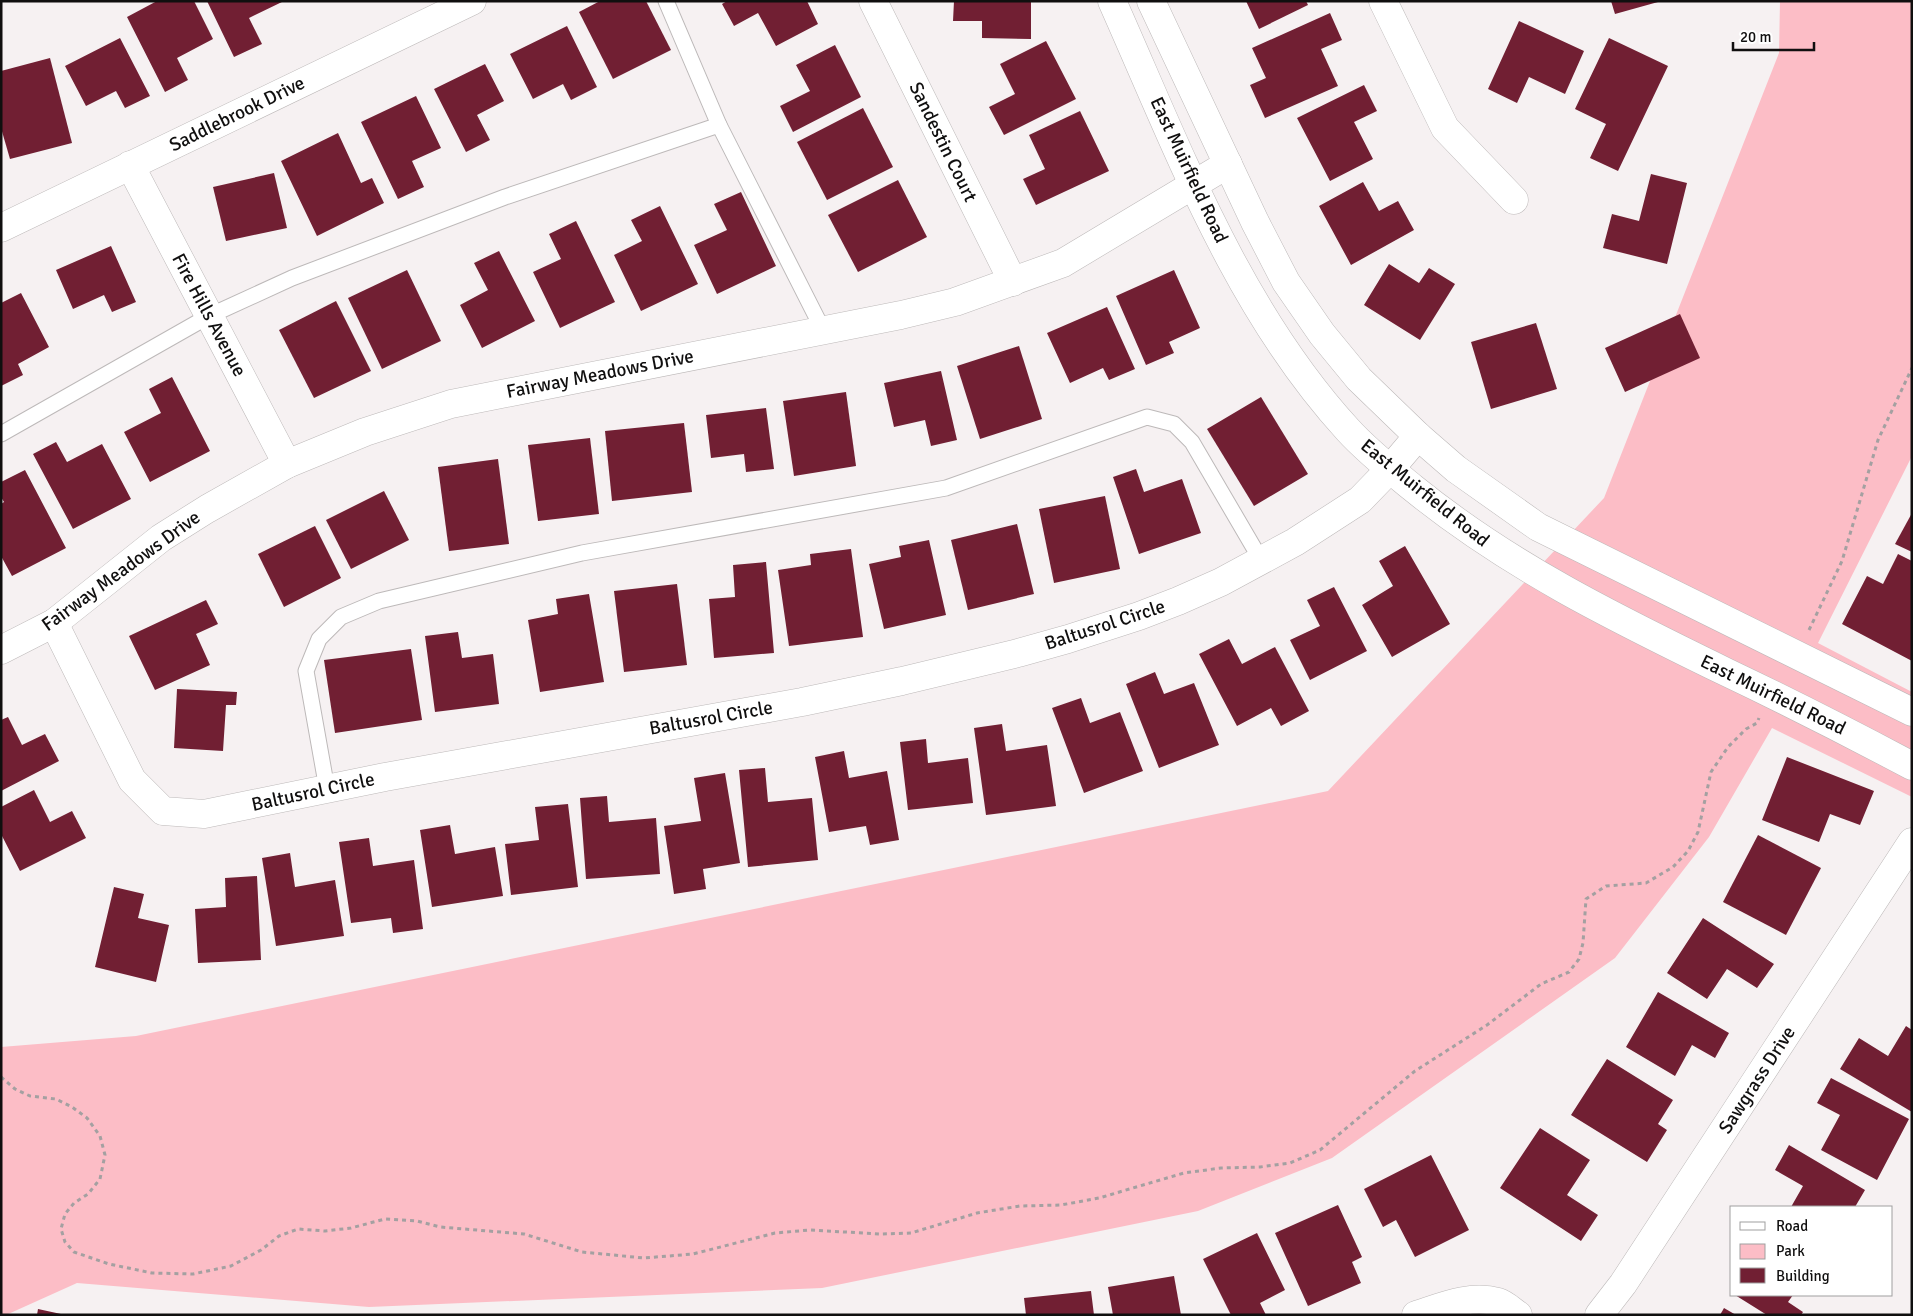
<svg xmlns="http://www.w3.org/2000/svg" width="1913" height="1316" font-family="Signika,sans-serif">
<style>
.green{fill:#fcbdc6}
.building{fill:#711f33}
.lines{fill:none;stroke-linecap:round;stroke-linejoin:round}
.service-casing{stroke:#bdb9b9;stroke-width:17}
.minor-casing{stroke:#bdb9b9;stroke-width:29}
.tertiary-casing{stroke:#bdb9b9;stroke-width:29}
.path{stroke:#a4a0a1;stroke-width:3;stroke-dasharray:4 4;stroke-linecap:butt}
.service{stroke:#fff;stroke-width:15}
.minor{stroke:#fff;stroke-width:28}
.tertiary{stroke:#fff;stroke-width:28}
.labels{text-anchor:middle;dominant-baseline:central;stroke-width:5;stroke-linejoin:round;paint-order:stroke}
.street-label{font-size:19px;fill:#100f0f;stroke:#fff}
</style>
<rect width="100%" height="100%" fill="#f6f1f2"/>
<path class="green" d="M 1780,1 L 1912,1 L 1912,456 L 1818,643 L 1912,692 L 1912,797 L 1772,728 L 1709,837 L 1615,958 L 1332,1158 L 1198,1211 L 822,1288 L 369,1307 L 77,1283 L 6,1315 L 1,1315 L 1,1047 L 136,1036 L 1328,791 L 1604,498 L 1779,53 Z"/>
<g class="building">
<path d="M 157,1 L 194,1 L 213,39 L 177,58 L 188,80 L 165,92 L 127,17 Z"/>
<path d="M 207,1 L 284,1 L 249,18 L 262,44 L 234,57 Z"/>
<path d="M 600,1 L 646,1 L 671,50 L 613,79 L 579,12 Z"/>
<path d="M 727,1 L 807,1 L 818,24 L 776,46 L 758,13 L 734,26 L 722,4 Z"/>
<path d="M 954,1 L 1031,1 L 1031,39 L 982,38 L 982,21 L 953,21 Z"/>
<path d="M 1246,1 L 1306,1 L 1308,5 L 1259,29 Z"/>
<path d="M 1611,1 L 1658,1 L 1658,2 L 1615,14 Z"/>
<path d="M 1330,13 L 1342,40 L 1321,49 L 1338,86 L 1265,118 L 1250,85 L 1266,78 L 1252,48 Z"/>
<path d="M 1519,21 L 1584,51 L 1565,94 L 1529,77 L 1517,103 L 1488,89 Z"/>
<path d="M 567,26 L 597,87 L 571,100 L 563,84 L 533,99 L 510,54 Z"/>
<path d="M 120,38 L 150,96 L 125,108 L 116,91 L 86,106 L 65,66 Z"/>
<path d="M 1609,38 L 1668,66 L 1618,171 L 1590,158 L 1606,124 L 1575,109 Z"/>
<path d="M 1046,41 L 1076,99 L 1004,135 L 989,107 L 1015,94 L 1000,64 Z"/>
<path d="M 835,45 L 861,97 L 793,132 L 780,106 L 810,91 L 796,65 Z"/>
<path d="M 50,58 L 72,143 L 10,159 L 1,128 L 1,71 Z"/>
<path d="M 485,64 L 504,101 L 477,115 L 490,140 L 466,152 L 434,89 Z"/>
<path d="M 1364,85 L 1377,111 L 1354,122 L 1373,159 L 1330,181 L 1297,118 Z"/>
<path d="M 416,96 L 441,148 L 412,161 L 424,187 L 398,199 L 361,122 Z"/>
<path d="M 863,108 L 893,167 L 827,200 L 797,142 Z"/>
<path d="M 1080,111 L 1109,171 L 1036,205 L 1023,179 L 1045,169 L 1029,135 Z"/>
<path d="M 338,133 L 361,183 L 372,178 L 384,203 L 317,236 L 281,161 Z"/>
<path d="M 274,173 L 287,228 L 226,241 L 213,187 Z"/>
<path d="M 1651,174 L 1687,183 L 1667,264 L 1603,248 L 1612,214 L 1639,221 Z"/>
<path d="M 898,180 L 927,237 L 858,272 L 828,215 Z"/>
<path d="M 1363,182 L 1379,211 L 1398,201 L 1414,230 L 1351,265 L 1319,206 Z"/>
<path d="M 741,192 L 776,266 L 717,294 L 694,245 L 727,230 L 714,204 Z"/>
<path d="M 660,206 L 698,284 L 641,311 L 614,255 L 642,241 L 631,220 Z"/>
<path d="M 576,221 L 615,302 L 560,328 L 533,272 L 561,259 L 549,234 Z"/>
<path d="M 111,246 L 136,302 L 112,312 L 104,295 L 73,309 L 56,270 Z"/>
<path d="M 499,251 L 535,321 L 482,348 L 460,305 L 488,290 L 474,263 Z"/>
<path d="M 1389,264 L 1419,283 L 1429,268 L 1455,284 L 1420,340 L 1364,305 Z"/>
<path d="M 407,270 L 441,341 L 382,369 L 348,298 Z"/>
<path d="M 1174,270 L 1200,328 L 1169,342 L 1174,353 L 1146,365 L 1116,296 Z"/>
<path d="M 21,293 L 49,347 L 18,364 L 23,375 L 1,386 L 1,303 Z"/>
<path d="M 336,301 L 371,371 L 314,398 L 279,330 Z"/>
<path d="M 1107,307 L 1135,369 L 1109,380 L 1103,368 L 1070,383 L 1047,333 Z"/>
<path d="M 1680,314 L 1700,358 L 1625,392 L 1605,348 Z"/>
<path d="M 1536,323 L 1557,389 L 1491,409 L 1471,342 Z"/>
<path d="M 1019,346 L 1042,419 L 980,439 L 957,366 Z"/>
<path d="M 941,371 L 957,440 L 931,446 L 925,420 L 894,427 L 884,383 Z"/>
<path d="M 172,377 L 210,451 L 150,482 L 124,432 L 161,413 L 149,389 Z"/>
<path d="M 846,392 L 856,466 L 794,476 L 783,401 Z"/>
<path d="M 1261,397 L 1308,474 L 1254,506 L 1207,429 Z"/>
<path d="M 766,408 L 774,469 L 746,472 L 744,454 L 711,458 L 706,415 Z"/>
<path d="M 684,423 L 692,492 L 612,501 L 605,431 Z"/>
<path d="M 590,438 L 599,514 L 538,521 L 528,445 Z"/>
<path d="M 56,442 L 67,462 L 102,444 L 131,499 L 73,529 L 33,454 Z"/>
<path d="M 498,459 L 509,544 L 449,551 L 438,467 Z"/>
<path d="M 1136,469 L 1144,492 L 1182,479 L 1201,533 L 1139,554 L 1113,477 Z"/>
<path d="M 25,470 L 66,548 L 12,576 L 1,556 L 1,504 L 4,502 L 1,497 L 1,482 Z"/>
<path d="M 384,491 L 409,540 L 351,569 L 326,520 Z"/>
<path d="M 1105,496 L 1120,569 L 1054,583 L 1039,509 Z"/>
<path d="M 1912,513 L 1912,552 L 1895,544 Z"/>
<path d="M 1017,524 L 1034,594 L 968,610 L 951,540 Z"/>
<path d="M 315,526 L 341,578 L 284,607 L 258,554 Z"/>
<path d="M 929,540 L 946,615 L 884,629 L 869,564 L 901,557 L 899,546 Z"/>
<path d="M 1405,546 L 1450,624 L 1392,657 L 1362,605 L 1393,586 L 1379,561 Z"/>
<path d="M 851,549 L 863,637 L 789,646 L 778,570 L 811,565 L 810,554 Z"/>
<path d="M 1898,554 L 1912,561 L 1912,661 L 1842,624 L 1867,576 L 1883,584 Z"/>
<path d="M 766,562 L 774,653 L 714,658 L 709,599 L 735,597 L 733,565 Z"/>
<path d="M 677,584 L 687,665 L 624,672 L 614,591 Z"/>
<path d="M 1334,587 L 1367,651 L 1310,680 L 1290,640 L 1320,626 L 1307,600 Z"/>
<path d="M 589,594 L 604,682 L 540,692 L 528,620 L 558,614 L 556,599 Z"/>
<path d="M 206,600 L 218,624 L 196,634 L 210,665 L 155,690 L 129,636 Z"/>
<path d="M 458,632 L 462,658 L 493,654 L 499,704 L 435,712 L 425,636 Z"/>
<path d="M 1229,639 L 1242,664 L 1275,647 L 1309,711 L 1281,726 L 1271,708 L 1237,726 L 1199,654 Z"/>
<path d="M 411,649 L 422,720 L 335,733 L 324,660 Z"/>
<path d="M 1155,672 L 1164,694 L 1194,683 L 1219,745 L 1159,768 L 1126,684 Z"/>
<path d="M 177,689 L 237,692 L 236,705 L 226,705 L 223,751 L 174,748 Z"/>
<path d="M 1081,698 L 1090,723 L 1120,712 L 1143,771 L 1084,793 L 1052,708 Z"/>
<path d="M 8,717 L 22,745 L 45,734 L 59,761 L 1,791 L 1,720 Z"/>
<path d="M 1002,724 L 1006,751 L 1047,745 L 1056,806 L 986,815 L 974,728 Z"/>
<path d="M 926,739 L 928,763 L 968,758 L 973,803 L 908,810 L 900,742 Z"/>
<path d="M 844,751 L 849,778 L 887,771 L 899,840 L 870,845 L 866,826 L 829,832 L 815,757 Z"/>
<path d="M 1787,757 L 1874,791 L 1860,825 L 1830,814 L 1819,842 L 1762,820 Z"/>
<path d="M 765,768 L 768,802 L 812,798 L 818,860 L 748,867 L 739,770 Z"/>
<path d="M 725,773 L 740,863 L 703,869 L 706,889 L 674,894 L 664,826 L 701,821 L 694,778 Z"/>
<path d="M 34,790 L 50,822 L 72,811 L 86,838 L 20,871 L 1,834 L 1,807 Z"/>
<path d="M 607,796 L 609,822 L 656,818 L 660,874 L 586,879 L 580,798 Z"/>
<path d="M 568,804 L 578,887 L 511,895 L 505,844 L 539,840 L 535,807 Z"/>
<path d="M 450,825 L 455,854 L 495,847 L 503,896 L 432,907 L 420,830 Z"/>
<path d="M 1758,835 L 1821,868 L 1786,935 L 1723,902 Z"/>
<path d="M 369,838 L 373,866 L 414,860 L 423,929 L 393,933 L 391,918 L 351,923 L 339,842 Z"/>
<path d="M 290,853 L 295,887 L 335,880 L 344,936 L 276,946 L 262,858 Z"/>
<path d="M 257,876 L 261,960 L 198,963 L 195,909 L 226,907 L 225,878 Z"/>
<path d="M 114,887 L 144,894 L 138,918 L 169,925 L 156,982 L 95,967 Z"/>
<path d="M 1703,918 L 1774,964 L 1757,988 L 1727,969 L 1707,999 L 1667,973 Z"/>
<path d="M 1658,992 L 1729,1033 L 1715,1058 L 1692,1045 L 1675,1076 L 1626,1047 Z"/>
<path d="M 1906,1026 L 1912,1030 L 1912,1112 L 1840,1069 L 1859,1038 L 1888,1056 Z"/>
<path d="M 1607,1059 L 1673,1100 L 1658,1124 L 1667,1130 L 1647,1162 L 1571,1115 Z"/>
<path d="M 1831,1078 L 1909,1119 L 1877,1180 L 1821,1150 L 1840,1115 L 1817,1103 Z"/>
<path d="M 1540,1128 L 1590,1160 L 1567,1195 L 1598,1215 L 1581,1241 L 1500,1188 Z"/>
<path d="M 1789,1145 L 1865,1190 L 1855,1207 L 1791,1207 L 1803,1186 L 1775,1170 Z"/>
<path d="M 1431,1155 L 1469,1230 L 1415,1257 L 1396,1220 L 1383,1227 L 1364,1189 Z"/>
<path d="M 1338,1205 L 1362,1257 L 1352,1262 L 1361,1283 L 1308,1306 L 1275,1233 Z"/>
<path d="M 1257,1233 L 1285,1290 L 1260,1303 L 1266,1315 L 1231,1315 L 1203,1259 Z"/>
<path d="M 1174,1276 L 1181,1315 L 1113,1315 L 1108,1287 Z"/>
<path d="M 1091,1291 L 1094,1315 L 1026,1315 L 1024,1298 Z"/>
<path d="M 1735,1295 L 1793,1295 L 1788,1302 L 1803,1312 L 1801,1315 L 1767,1315 Z"/>
<path d="M 1724,1308 L 1736,1315 L 1720,1315 Z"/>
<path d="M 38,1309 L 61,1314 L 61,1315 L 37,1315 Z"/>
</g>
<g class="lines">
<g class="service-casing">
<g id="service">
<path d="M 666,1 L 719,125"/>
<path d="M 1,434 L 209,316 L 292,278 L 505,197 L 719,125 L 823,330"/>
<path d="M 327,789 L 306,671 L 319,639 L 341,617 L 379,601 L 582,553 L 946,488 L 1147,417 L 1174,424 L 1192,442 L 1261,560"/>
</g>
</g>
<g class="minor-casing">
<g id="minor">
<path d="M 873,1 L 1013,282"/>
<path d="M 1383,1 L 1445,128 L 1514,200"/>
<path d="M 130,165 L 287,464"/>
<path d="M 1,228 L 472,1"/>
<path d="M 54,623 L 132,780 L 163,811 L 204,814 L 385,777 L 802,702 L 902,681 L 1018,653 L 1068,639 L 1139,616 L 1178,601 L 1221,582 L 1295,542 L 1360,500 L 1390,469 L 1418,436"/>
<path d="M 1,650 L 54,623 L 161,538 L 207,509 L 287,464 L 365,432 L 451,404 L 901,315 L 955,302 L 1063,263 L 1228,164"/>
<path d="M 1416,1315 C 1441,1307 1470,1294 1498,1302 C 1505,1304 1512,1311 1518,1315"/>
<path d="M 1599,1315 L 1623,1284 L 1912,842"/>
</g>
</g>
<g class="tertiary-casing">
<g id="tertiary">
<path d="M 1112,1 C 1178,149 1237,309 1348,430 C 1367,451 1391,470 1413,488 C 1509,566 1615,618 1726,672 C 1789,702 1850,733 1912,766"/>
<path d="M 1151,1 L 1255,222 L 1286,282 L 1322,334 L 1359,379 L 1418,436 L 1456,469 L 1538,527 L 1912,712"/>
</g>
</g>
<g class="path">
<path d="M 1809,630 L 1842,561 L 1878,440 L 1912,368"/>
<path d="M 1,1077 L 15,1089 L 30,1096 L 56,1099 L 72,1107 L 87,1118 L 100,1136 L 105,1155 L 100,1179 L 88,1194 L 74,1203 L 65,1214 L 61,1229 L 65,1242 L 74,1252 L 109,1264 L 152,1273 L 193,1274 L 231,1266 L 261,1250 L 279,1236 L 298,1229 L 325,1231 L 351,1228 L 385,1219 L 417,1221 L 440,1227 L 524,1234 L 582,1252 L 644,1258 L 693,1254 L 775,1233 L 810,1230 L 880,1234 L 911,1233 L 977,1213 L 1020,1206 L 1061,1205 L 1099,1198 L 1184,1173 L 1221,1168 L 1260,1167 L 1290,1163 L 1320,1150 L 1415,1071 L 1487,1025 L 1541,984 L 1569,972 L 1579,959 L 1583,943 L 1586,899 L 1606,886 L 1646,883 L 1673,867 L 1688,851 L 1698,832 L 1711,772 L 1728,747 L 1746,729 L 1757,723 L 1759,718"/>
</g>
<use href="#service" class="service"/>
<use href="#minor" class="minor"/>
<use href="#tertiary" class="tertiary"/>
</g>
<g class="labels">
<g class="street-label">
<text transform="translate(237 114) rotate(-26)">Saddlebrook Drive</text>
<text transform="translate(943 142) rotate(64)">Sandestin Court</text>
<text transform="translate(1189 170) rotate(65)">East Muirfield Road</text>
<text transform="translate(209 315) rotate(62)">Fire Hills Avenue</text>
<text transform="translate(600 374) rotate(-11)">Fairway Meadows Drive</text>
<text transform="translate(1425 493) rotate(39)">East Muirfield Road</text>
<text transform="translate(121 571) rotate(-36)">Fairway Meadows Drive</text>
<text transform="translate(1105 625) rotate(-18)">Baltusrol Circle</text>
<text transform="translate(1773 695) rotate(26)">East Muirfield Road</text>
<text transform="translate(711 718) rotate(-10)">Baltusrol Circle</text>
<text transform="translate(313 792) rotate(-12)">Baltusrol Circle</text>
<text transform="translate(1757 1080) rotate(-57)">Sawgrass Drive</text>
</g>
</g>
<rect width="1913" height="1316" fill="none" stroke="#100f0f" stroke-width="5"/>
<rect x="1730" y="1206" width="162" height="90" fill="#ffffff" stroke="#9f9f9f"/>
<rect x="1740" y="1222" width="25" height="8" fill="#ffffff" stroke="#9f9f9f"/>
<text x="1776" y="1231" font-size="15" fill="#100f0f">Road</text>
<rect x="1740" y="1244" width="25" height="15" fill="#fcbdc6" stroke="#9f9f9f"/>
<text x="1776" y="1256" font-size="15" fill="#100f0f">Park</text>
<rect x="1740" y="1268" width="25" height="15" fill="#711f33" stroke="#9f9f9f"/>
<text x="1776" y="1281" font-size="15" fill="#100f0f">Building</text>
<path d="M1733 42v8h81v-8" fill="none" stroke="#100f0f" stroke-width="2.5"/>
<text x="1740" y="42" font-size="15" fill="#100f0f" stroke="#ffffff" stroke-width="4" paint-order="stroke">20 m</text>
</svg>
